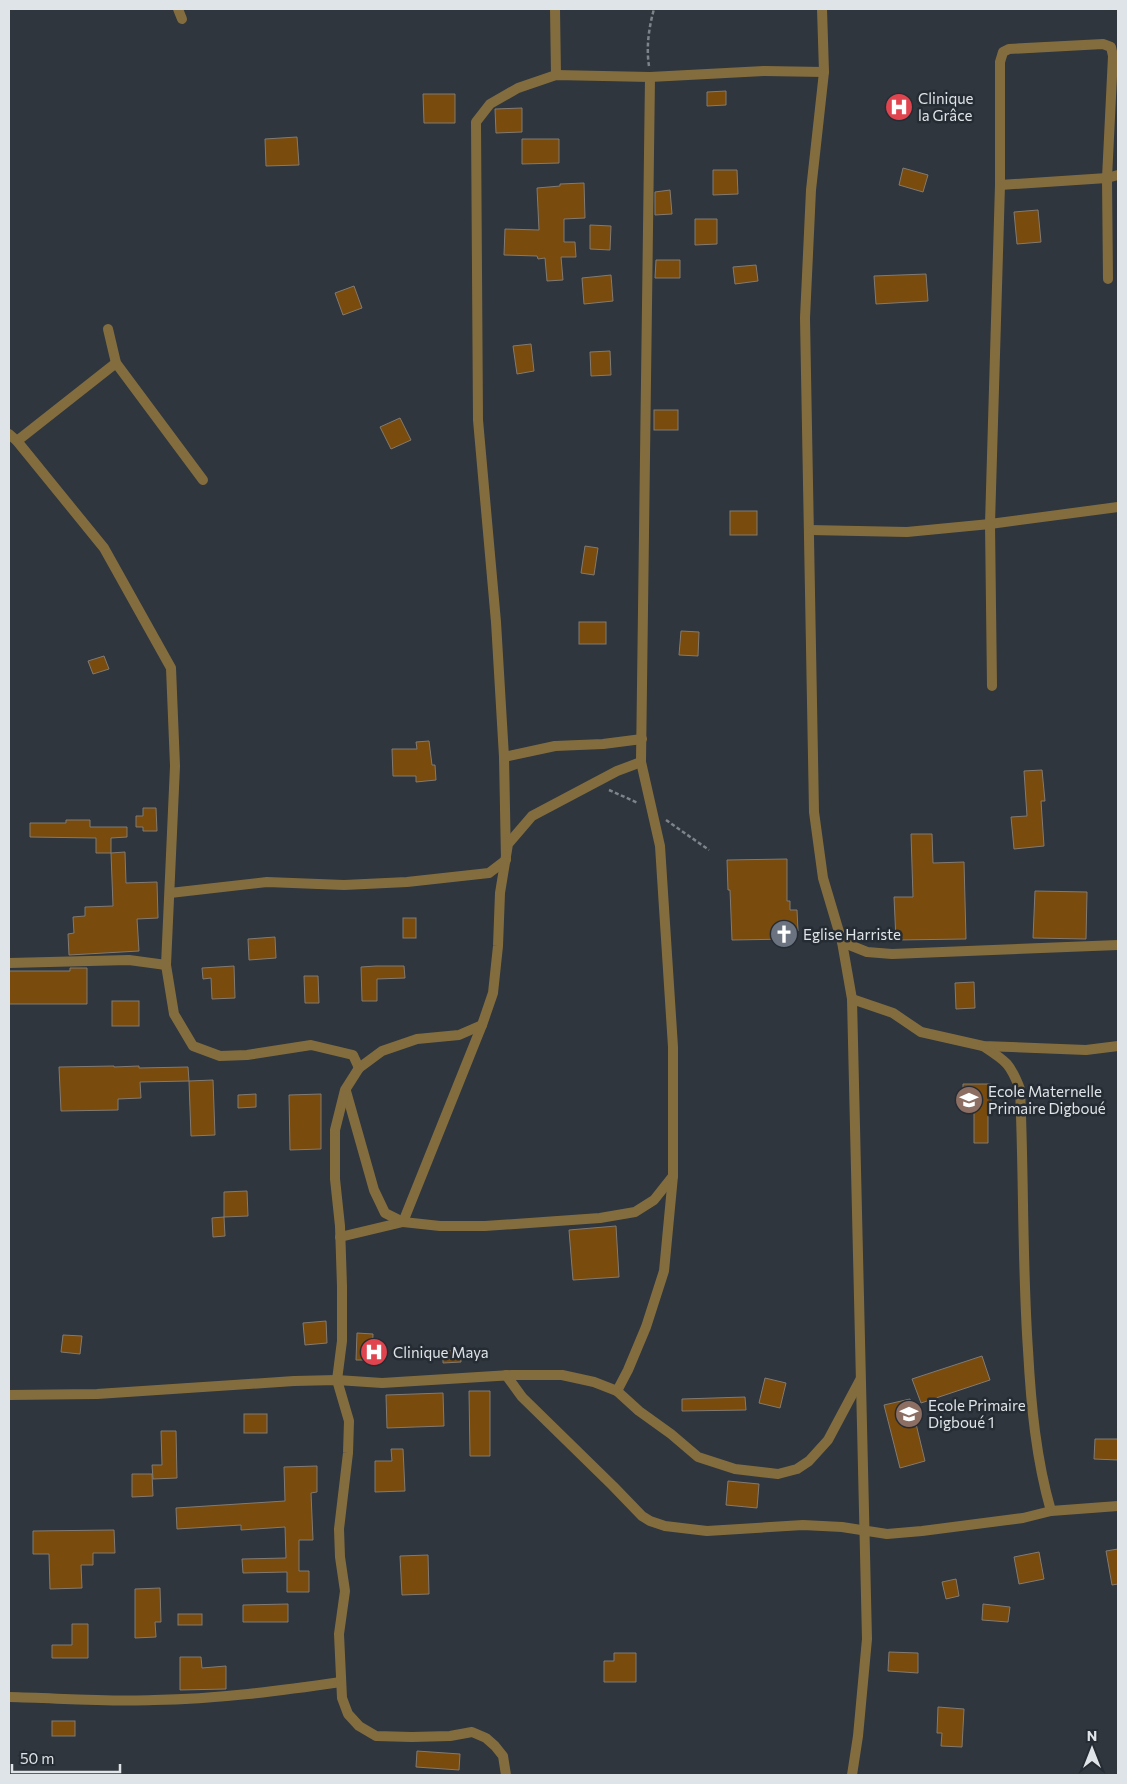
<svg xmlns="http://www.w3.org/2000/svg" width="1127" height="1784" font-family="Commissioner,sans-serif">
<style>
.building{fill:#794b0d;stroke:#827a72}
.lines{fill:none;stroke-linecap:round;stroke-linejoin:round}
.path{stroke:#7e848a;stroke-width:2.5;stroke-dasharray:4 2.5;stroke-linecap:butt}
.street{stroke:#836d3f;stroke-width:10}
.labels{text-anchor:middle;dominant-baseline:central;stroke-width:5;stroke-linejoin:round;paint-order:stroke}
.poi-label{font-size:15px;fill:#dfe4e8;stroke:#262c33;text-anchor:start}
</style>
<rect width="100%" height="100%" fill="#2f363d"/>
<g class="building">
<path d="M 726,91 L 726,105 L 707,106 L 707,92 Z"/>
<path d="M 423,94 L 455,94 L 455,123 L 424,123 Z"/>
<path d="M 522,108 L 522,132 L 496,133 L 495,109 Z"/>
<path d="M 297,137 L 299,165 L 266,166 L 265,139 Z"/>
<path d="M 522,139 L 559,139 L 559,163 L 522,164 Z"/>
<path d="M 903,168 L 928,175 L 923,192 L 899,185 Z"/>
<path d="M 713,170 L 737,170 L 738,194 L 713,195 Z"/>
<path d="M 584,183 L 585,218 L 564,219 L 564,242 L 575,242 L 576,257 L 561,257 L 563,280 L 547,281 L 545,258 L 538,259 L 537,256 L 504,255 L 505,229 L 539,230 L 537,188 L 560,186 L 560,184 Z"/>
<path d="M 670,190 L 672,214 L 655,215 L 655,192 Z"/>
<path d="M 1038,210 L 1041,242 L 1017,244 L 1014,212 Z"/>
<path d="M 695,219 L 717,219 L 717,244 L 695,245 Z"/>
<path d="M 590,225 L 611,226 L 610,250 L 590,249 Z"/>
<path d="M 656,260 L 680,260 L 680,278 L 655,278 Z"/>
<path d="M 756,265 L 758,281 L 735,284 L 733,267 Z"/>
<path d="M 926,274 L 928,301 L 876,304 L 874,276 Z"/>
<path d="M 611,275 L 613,301 L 584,304 L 582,278 Z"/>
<path d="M 354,286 L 362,308 L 343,315 L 335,293 Z"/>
<path d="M 531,344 L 534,371 L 517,374 L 513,346 Z"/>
<path d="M 610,351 L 611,375 L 591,376 L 590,352 Z"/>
<rect x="654" y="410" width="24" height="20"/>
<path d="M 400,418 L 411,440 L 391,449 L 380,427 Z"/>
<rect x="730" y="511" width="27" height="24"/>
<path d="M 585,546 L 598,548 L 594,575 L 581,573 Z"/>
<rect x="579" y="622" width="27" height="22"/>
<path d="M 681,631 L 699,632 L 698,656 L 679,655 Z"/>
<path d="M 104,656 L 109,669 L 93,674 L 88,661 Z"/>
<path d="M 429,741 L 432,765 L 435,765 L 436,780 L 416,782 L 416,776 L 393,776 L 392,749 L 417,749 L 416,742 Z"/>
<path d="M 1042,770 L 1045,801 L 1041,801 L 1044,846 L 1014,849 L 1011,817 L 1027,816 L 1024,771 Z"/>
<path d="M 143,808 L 156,808 L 157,831 L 143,831 L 143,827 L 136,827 L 136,816 L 143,816 Z"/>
<path d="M 66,820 L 90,820 L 90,827 L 127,827 L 127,837 L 111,838 L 111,853 L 96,853 L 96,838 L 30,837 L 30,823 L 66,823 Z"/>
<path d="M 911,834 L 932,834 L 933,863 L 964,862 L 966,939 L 896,940 L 894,897 L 913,897 Z"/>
<path d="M 125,852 L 126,883 L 157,882 L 158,918 L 137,919 L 139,951 L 69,955 L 68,934 L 74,933 L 73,917 L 85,916 L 85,907 L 113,906 L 111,853 Z"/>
<path d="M 787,859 L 787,901 L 790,901 L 790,910 L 797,910 L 798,931 L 791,931 L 791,939 L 732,940 L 730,890 L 728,890 L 727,860 Z"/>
<path d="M 1035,891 L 1087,892 L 1086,939 L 1033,938 Z"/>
<rect x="403" y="918" width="13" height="20"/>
<path d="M 275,937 L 276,958 L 249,960 L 248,939 Z"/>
<path d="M 234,966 L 235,998 L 212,999 L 211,978 L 203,979 L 202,968 Z"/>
<path d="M 376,966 L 404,966 L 405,978 L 377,979 L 377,1001 L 362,1001 L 361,967 Z"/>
<path d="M 70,968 L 87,968 L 87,1004 L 9,1004 L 9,971 L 70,971 Z"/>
<path d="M 304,976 L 318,976 L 319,1003 L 305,1003 Z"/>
<path d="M 974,982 L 975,1008 L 956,1009 L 955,983 Z"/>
<rect x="112" y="1001" width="27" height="25"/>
<path d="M 114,1066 L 114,1067 L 139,1066 L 139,1068 L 188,1067 L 189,1081 L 140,1082 L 141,1098 L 118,1099 L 118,1110 L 61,1111 L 59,1067 Z"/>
<path d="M 213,1080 L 215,1135 L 191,1136 L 189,1081 Z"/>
<path d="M 963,1084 L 991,1084 L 991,1104 L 988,1104 L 988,1143 L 974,1143 L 974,1104 L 963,1104 Z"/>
<path d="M 256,1094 L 256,1107 L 238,1108 L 238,1095 Z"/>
<path d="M 321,1094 L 321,1149 L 290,1150 L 289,1095 Z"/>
<path d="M 247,1191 L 248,1216 L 224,1217 L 224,1192 Z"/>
<path d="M 224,1217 L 225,1236 L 213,1237 L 212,1218 Z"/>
<path d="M 616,1226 L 619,1277 L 573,1280 L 569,1230 Z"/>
<path d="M 326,1321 L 327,1343 L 305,1345 L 303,1323 Z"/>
<path d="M 357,1333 L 373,1334 L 372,1360 L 356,1360 Z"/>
<path d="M 63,1335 L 82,1336 L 80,1354 L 61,1352 Z"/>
<path d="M 460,1350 L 461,1362 L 443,1363 L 443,1351 Z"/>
<path d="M 982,1356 L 990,1380 L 921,1403 L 912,1379 Z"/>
<path d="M 765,1378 L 786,1383 L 780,1408 L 759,1403 Z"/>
<path d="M 469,1391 L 490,1391 L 490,1456 L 470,1456 Z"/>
<path d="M 443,1393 L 444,1426 L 387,1428 L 386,1395 Z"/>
<path d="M 745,1397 L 746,1410 L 682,1411 L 682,1399 Z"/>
<path d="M 910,1399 L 925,1461 L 900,1468 L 884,1405 Z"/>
<rect x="244" y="1414" width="23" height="19"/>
<path d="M 161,1431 L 176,1431 L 177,1478 L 153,1479 L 152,1465 L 162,1465 Z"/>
<path d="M 1095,1439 L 1118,1439 L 1118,1460 L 1094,1459 Z"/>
<path d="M 391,1449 L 403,1449 L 405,1491 L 375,1492 L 375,1461 L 392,1461 Z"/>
<path d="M 317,1466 L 317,1492 L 311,1493 L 313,1540 L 299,1540 L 299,1571 L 309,1571 L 309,1592 L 287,1592 L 287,1572 L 243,1573 L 242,1559 L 286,1558 L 285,1527 L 241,1530 L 241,1525 L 177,1529 L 176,1508 L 285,1501 L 284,1467 Z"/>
<path d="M 132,1474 L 152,1474 L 153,1496 L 132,1497 Z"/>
<path d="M 728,1481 L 759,1484 L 757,1508 L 726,1505 Z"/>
<path d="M 114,1530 L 115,1553 L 93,1553 L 93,1565 L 81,1565 L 82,1588 L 50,1589 L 49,1554 L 33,1554 L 33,1531 Z"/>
<path d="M 1118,1549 L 1118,1584 L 1112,1585 L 1106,1551 Z"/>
<path d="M 1039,1552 L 1044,1579 L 1019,1584 L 1014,1557 Z"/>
<path d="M 428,1555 L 429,1594 L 402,1595 L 400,1556 Z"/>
<path d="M 956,1579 L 959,1596 L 946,1599 L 942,1582 Z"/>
<path d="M 160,1588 L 161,1622 L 155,1622 L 156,1637 L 135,1638 L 135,1589 Z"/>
<path d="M 288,1604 L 288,1622 L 243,1622 L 243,1605 Z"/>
<path d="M 983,1604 L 1010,1607 L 1008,1622 L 982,1620 Z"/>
<rect x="178" y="1614" width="24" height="11"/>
<path d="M 72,1624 L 88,1624 L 88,1658 L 52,1658 L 52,1645 L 72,1645 Z"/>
<path d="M 889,1652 L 918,1653 L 918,1673 L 888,1671 Z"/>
<path d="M 614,1653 L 636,1653 L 636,1682 L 604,1682 L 604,1661 L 614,1661 Z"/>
<path d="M 180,1657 L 201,1657 L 202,1668 L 226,1666 L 226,1689 L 180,1690 Z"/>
<path d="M 938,1707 L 964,1709 L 962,1747 L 941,1746 L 942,1733 L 937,1733 Z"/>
<rect x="52" y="1721" width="23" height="15"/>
<path d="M 417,1751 L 460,1754 L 459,1770 L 416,1767 Z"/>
</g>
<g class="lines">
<g class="path">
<path d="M 649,66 C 646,47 649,27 654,9"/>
<path d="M 609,790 L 638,803"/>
<path d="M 666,820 L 709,850"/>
</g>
<g class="street">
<path d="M 178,9 L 182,19"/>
<path d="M 555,9 L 556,75"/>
<path d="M 822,9 L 824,72 L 811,190 L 805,318 L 814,812 L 823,878 L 842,942 L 852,999 L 867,1639 L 858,1736 L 852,1775"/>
<path d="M 1000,185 L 1107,178 L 1118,175"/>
<path d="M 108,329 L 116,363 L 203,480"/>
<path d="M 9,434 L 17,441 L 104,548 L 171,668 L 175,766 L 166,965 L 174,1014 L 193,1046 L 220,1056 L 247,1055 L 311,1045 L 353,1055 L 359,1068"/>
<path d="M 17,441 L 116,363"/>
<path d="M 809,530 L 907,532 L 990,524 L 1118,507"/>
<path d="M 992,686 L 990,524 L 1000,185 L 1000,62 L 1003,52 L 1009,49 L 1103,44 L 1111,47 L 1113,56 L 1107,178 L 1108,279"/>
<path d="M 504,757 L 555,746 L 603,744 L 642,739"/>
<path d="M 170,893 L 267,882 L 344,885 L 407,882 L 489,873 L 506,860 L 504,757 L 496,622 L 478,420 L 476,122 L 490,104 L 518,88 L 556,75 L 650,77 L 764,71 L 824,72"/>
<path d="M 842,942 L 867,952 L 892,954 L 1118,945"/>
<path d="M 9,963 L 129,960 L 166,965"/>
<path d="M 852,999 L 893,1013 L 921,1032 L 983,1046 L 1086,1050 L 1118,1046"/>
<path d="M 983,1046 C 1006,1061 1010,1063 1020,1089 C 1024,1176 1022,1263 1028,1350 C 1031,1405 1036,1459 1051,1511 L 1118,1506"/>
<path d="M 346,1091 L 374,1190 L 385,1213 L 403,1222 L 440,1226 L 485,1226 L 600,1218 L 635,1212 L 654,1200 L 673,1176"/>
<path d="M 340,1237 L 403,1222 L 482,1025"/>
<path d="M 506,1375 L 522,1397 L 613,1486 L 642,1516 L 650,1521 L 665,1526 L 707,1531 L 803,1525 L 842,1527 L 887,1534 L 922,1531 L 1023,1518 L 1051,1511"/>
<path d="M 617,1391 L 628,1370 L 646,1327 L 664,1271 L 673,1176 L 673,1047 L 660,846 L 641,762 L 650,77"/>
<path d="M 9,1395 L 97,1394 L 294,1381 L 337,1380 L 382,1383 L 512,1375 L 562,1375 L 594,1382 L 617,1391 L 639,1411 L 671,1434 L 698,1457 L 735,1469 L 778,1474 L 797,1469 L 809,1461 L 828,1440 L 860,1380"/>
<path d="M 9,1697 C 57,1698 106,1702 154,1700 C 217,1699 279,1691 341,1682"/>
<path d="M 506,1775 L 503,1756 L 495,1746 L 486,1738 L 472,1732 L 450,1736 L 412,1737 L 376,1736 L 359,1726 L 348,1714 L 342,1698 L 339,1634 L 345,1591 L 340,1557 L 339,1529 L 348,1453 L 349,1421 L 337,1380 L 342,1341 L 342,1286 L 340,1226 L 335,1179 L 335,1130 L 345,1090 L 359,1068 L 382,1051 L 417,1039 L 459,1035 L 482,1025 L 493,993 L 498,946 L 500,893 L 508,844 L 532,816 L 617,771 L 641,762"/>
</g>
</g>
<defs>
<g id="hospital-disc" transform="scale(1.4375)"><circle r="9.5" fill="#e0444e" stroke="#262c33"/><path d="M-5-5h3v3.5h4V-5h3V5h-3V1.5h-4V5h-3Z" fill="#fff"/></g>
<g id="church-disc" transform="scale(1.4375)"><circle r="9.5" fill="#6b7280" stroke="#262c33"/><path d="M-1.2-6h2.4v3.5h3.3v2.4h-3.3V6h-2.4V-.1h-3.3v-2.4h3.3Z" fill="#fff"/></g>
<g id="school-disc" transform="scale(1.4375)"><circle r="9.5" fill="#8d6e63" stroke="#262c33"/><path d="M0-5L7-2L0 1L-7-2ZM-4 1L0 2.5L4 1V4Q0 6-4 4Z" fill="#fff"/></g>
</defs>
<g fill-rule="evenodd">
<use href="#hospital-disc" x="899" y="107"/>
<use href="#church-disc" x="784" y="934"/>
<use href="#school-disc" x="969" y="1100"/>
<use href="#hospital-disc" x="374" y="1352"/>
<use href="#school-disc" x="909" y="1414"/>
</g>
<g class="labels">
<g class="poi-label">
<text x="918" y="98">Clinique<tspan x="918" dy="17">la Grâce</tspan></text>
<text x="803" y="934">Eglise Harriste</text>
<text x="988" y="1091">Ecole Maternelle<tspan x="988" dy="17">Primaire Digboué</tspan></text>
<text x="393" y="1352">Clinique Maya</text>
<text x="928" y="1405">Ecole Primaire<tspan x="928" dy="17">Digboué 1</tspan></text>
</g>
</g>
<rect width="1127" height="1784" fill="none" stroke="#dfe4e8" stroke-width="20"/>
<g transform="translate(1092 1749)" stroke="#262c33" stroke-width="4" paint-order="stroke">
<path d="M0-4L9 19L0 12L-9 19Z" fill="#dfe4e8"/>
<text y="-8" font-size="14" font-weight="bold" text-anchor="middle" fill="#dfe4e8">N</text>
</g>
<path d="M12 1764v8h108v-8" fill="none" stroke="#dfe4e8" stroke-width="2.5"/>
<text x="20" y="1764" font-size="15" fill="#dfe4e8" stroke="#262c33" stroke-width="4" paint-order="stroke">50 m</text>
</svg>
